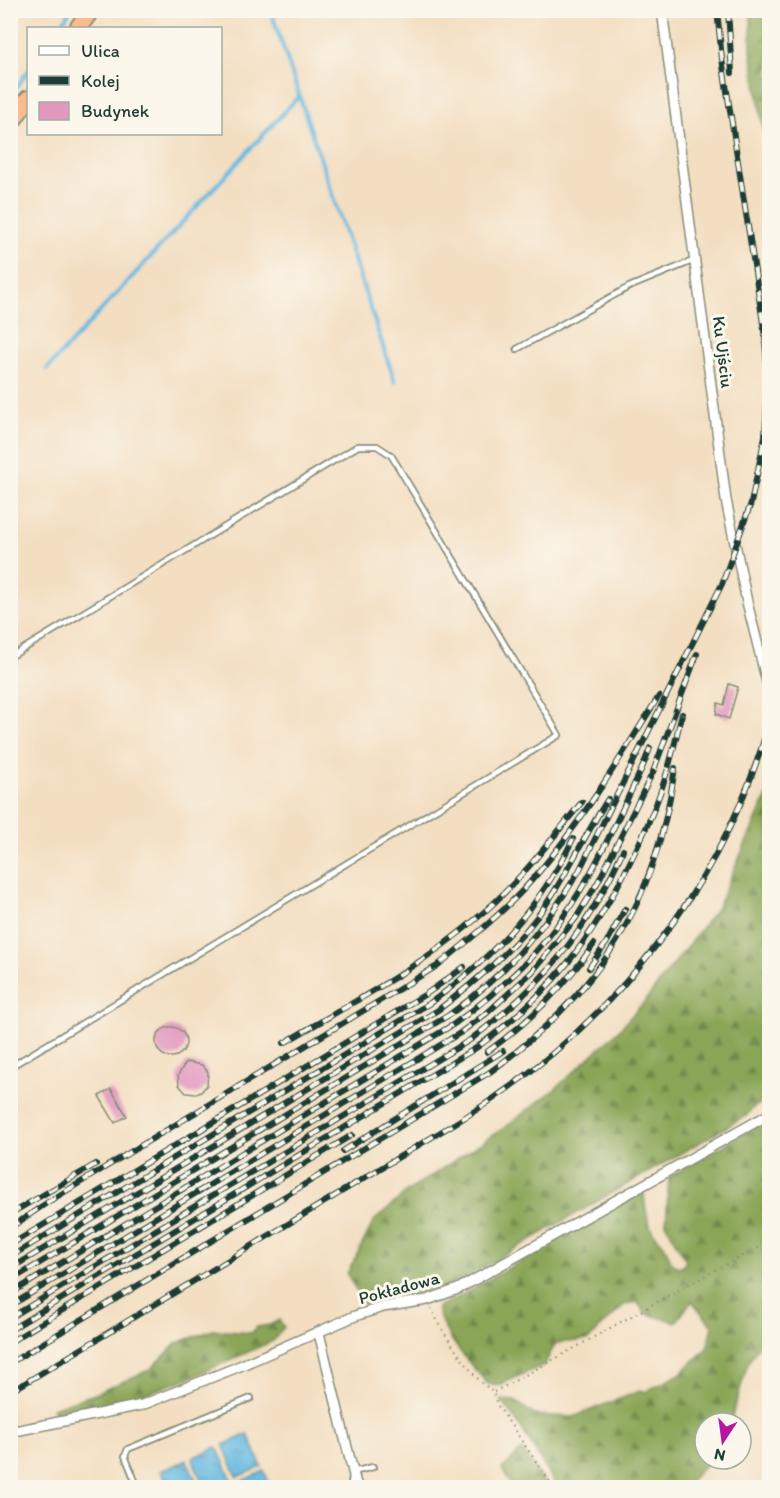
<svg xmlns="http://www.w3.org/2000/svg" width="780" height="1498" font-family="Itim,sans-serif">
<style>
.forest{fill:url(#forest-firs);stroke:#547145;stroke-width:1.5}
.water{fill:url(#water-ripples);stroke:#427a8a;stroke-width:1.5}
.lines{fill:none;stroke-linecap:round;stroke-linejoin:round}
.stream{stroke:#64b8e0;stroke-width:4}
.building{fill:#e297bf}
.service-casing{stroke:#898e7a;stroke-width:8}
.minor-casing{stroke:#898e7a;stroke-width:12}
.trunk-casing{stroke:#898e7a;stroke-width:20}
.path{stroke:#898e7a;stroke-width:2;stroke-dasharray:1.5 4.5;stroke-linecap:butt}
.service{stroke:#fff;stroke-width:4.5}
.minor{stroke:#fff;stroke-width:9}
.trunk{stroke:#fbbb8d;stroke-width:16}
.rail-casing{stroke:#1f3d34;stroke-width:6}
.rail{stroke:#fbf7ec;stroke-width:4;stroke-dasharray:11;stroke-linecap:butt}
.labels{text-anchor:middle;dominant-baseline:central;stroke-width:6;stroke-linejoin:round;paint-order:stroke}
.street-label{font-size:18px;fill:#1f3d34;stroke:#fbf7ec}
</style>
<defs>
<pattern id="forest-firs" width="22" height="20" patternUnits="userSpaceOnUse" patternTransform="scale(1.5)"><rect width="22" height="20" fill="#8aa556"/><path d="M5 1l3.5 6h-7zM16 11l3.5 6h-7z" fill="#708848"/></pattern>
<pattern id="water-ripples" width="26" height="14" patternUnits="userSpaceOnUse" patternTransform="scale(1.5)"><rect width="26" height="14" fill="#64b8e0"/><path d="M2 4q2-2 4 0t4 0M15 11q2-2 4 0t4 0" fill="none" stroke="#5297b6"/></pattern>
</defs>
<rect width="100%" height="100%" fill="#fbf7ec"/>
<filter id="ink" filterUnits="userSpaceOnUse"><feTurbulence type="fractalNoise" baseFrequency=".0167" numOctaves="2"/><feDisplacementMap in="SourceGraphic" scale="12" xChannelSelector="R" yChannelSelector="G"/><feConvolveMatrix kernelMatrix="1 2 1 2 8 2 1 2 1" color-interpolation-filters="sRGB"/></filter>
<filter id="wash" filterUnits="userSpaceOnUse"><feTurbulence type="fractalNoise" baseFrequency=".008" numOctaves="4" result="noise"/><feDisplacementMap in="SourceGraphic" scale="24" xChannelSelector="R" yChannelSelector="G"/><feGaussianBlur stdDeviation="1.35" result="paint"/><feColorMatrix in="noise" values="0 0 0 0 0 0 0 0 0 0 0 0 0 0 0 0 0 1.4 0 .05"/><feComposite in="paint" operator="in"/></filter>
<g filter="url(#wash)">
<rect width="100%" height="100%" fill="#f3dec1"/>
<g class="forest">
<path d="M 751,11 L 769,11 L 769,165 L 751,51 Z"/>
<path d="M 769,791 L 769,1099 L 754,1107 L 746,1116 L 461,1280 L 447,1286 L 365,1306 L 347,1274 L 374,1221 L 408,1191 L 504,1128 L 555,1089 L 614,1035 L 645,1001 L 717,908 Z"/>
<path d="M 769,1119 L 769,1339 L 763,1339 L 748,1363 L 730,1423 L 705,1423 L 705,1459 L 710,1459 L 708,1462 L 686,1485 L 686,1487 L 557,1487 L 522,1429 L 501,1400 L 515,1401 L 535,1415 L 573,1417 L 642,1390 L 645,1392 L 680,1374 L 707,1348 L 713,1327 L 692,1301 L 676,1322 L 646,1314 L 637,1302 L 624,1305 L 588,1340 L 556,1343 L 544,1365 L 497,1386 L 488,1384 C 470,1364 441,1333 437,1307 L 455,1299 L 609,1210 L 644,1193 C 645,1206 647,1224 655,1235 C 658,1239 662,1242 665,1247 C 670,1255 669,1267 682,1267 L 686,1261 L 666,1224 L 669,1177 Z"/>
<path d="M 279,1320 L 284,1327 L 273,1341 L 192,1377 L 139,1396 L 55,1414 L 52,1408 L 95,1394 L 151,1369 L 177,1343 L 213,1330 L 252,1333 L 256,1327 L 270,1325 Z"/>
<path d="M 522,1450 L 548,1487 L 512,1487 L 502,1469 Z"/>
</g>
<g class="water">
<path d="M 248,1434 L 262,1467 L 237,1477 L 223,1445 Z"/>
<path d="M 217,1447 L 232,1480 L 213,1487 L 204,1487 L 192,1458 Z"/>
<path d="M 187,1460 L 199,1487 L 168,1487 L 161,1471 Z"/>
<path d="M 264,1471 L 271,1487 L 242,1487 L 239,1482 Z"/>
</g>
<g class="lines">
<g class="stream">
<path d="M 272,14 L 395,382"/>
<path d="M 59,28 L 71,10"/>
<path d="M 10,96 L 28,71"/>
<path d="M 47,369 L 299,96"/>
</g>
</g>
<g id="blocks">
<g class="building">
<path d="M 729,684 L 738,687 L 729,719 L 716,714 L 718,703 L 724,705 Z"/>
<circle cx="171" cy="1042" r="15"/>
<path d="M 186,1062 L 202,1065 L 208,1072 L 207,1085 L 201,1092 L 196,1094 L 186,1093 L 179,1085 L 178,1075 Z"/>
<path d="M 111,1089 L 127,1116 L 115,1123 L 99,1096 Z"/>
</g>
</g>
</g>
<g filter="url(#ink)">
<use href="#blocks" fill-opacity="0" stroke="#898e7a" stroke-width="1.5"/>
<g class="lines">
<g class="service-casing">
<g id="service">
<path d="M 517,349 L 629,287 L 695,260"/>
<path d="M 10,657 L 358,446 L 377,446 L 391,455 L 559,735 L 10,1067"/>
<path d="M 138,1488 L 125,1456 L 128,1449 L 251,1398"/>
<path d="M 350,1488 L 353,1472 L 373,1467"/>
</g>
</g>
<g class="minor-casing">
<g id="minor">
<path d="M 662,10 L 726,500 L 747,602 L 770,694"/>
<path d="M 319,1333 L 357,1488"/>
<path d="M 10,1432 L 142,1405 L 235,1368 L 355,1316 L 383,1307 L 427,1300 L 458,1289 L 770,1114"/>
</g>
</g>
<g class="trunk-casing">
<g id="trunk">
<path d="M 78,28 L 91,10"/>
<path d="M 10,124 L 28,99"/>
</g>
</g>
<g class="path">
<path d="M 431,1308 C 442,1332 462,1361 479,1380 C 492,1393 492,1386 498,1406 L 554,1488"/>
<path d="M 494,1392 C 586,1343 676,1289 770,1242"/>
</g>
<use href="#service" class="service"/>
<use href="#minor" class="minor"/>
<use href="#trunk" class="trunk"/>
<g class="rail-casing">
<g id="rail">
<path d="M 728,10 L 732,73"/>
<path d="M 589,968 L 607,942 L 625,909"/>
<path d="M 284,1043 C 350,1004 419,968 477,918 C 517,885 549,842 582,802"/>
<path d="M 487,1052 C 529,1022 565,986 594,944"/>
<path d="M 343,1151 L 503,1051"/>
<path d="M 10,1214 L 96,1164"/>
<path d="M 10,1228 L 48,1202 L 437,966 C 472,938 509,908 538,873 C 584,819 621,756 659,696"/>
<path d="M 10,1245 L 429,992 L 464,967"/>
<path d="M 10,1257 L 430,1003 C 490,960 541,906 573,839"/>
<path d="M 10,1269 L 438,1010 C 479,979 518,946 547,903 C 569,870 586,833 608,799"/>
<path d="M 10,1281 L 449,1015 C 507,973 542,932 579,871 L 722,584 L 751,503 L 765,436 L 768,387 L 765,336 L 722,59 L 717,10"/>
<path d="M 10,1294 L 454,1024 C 488,999 519,973 545,941 C 588,889 614,826 643,766 L 650,748"/>
<path d="M 10,1306 L 460,1033 L 487,1013 L 532,972 L 576,918 L 598,882 L 653,772 L 697,654"/>
<path d="M 10,1318 L 470,1040 C 543,985 586,934 623,850"/>
<path d="M 10,1330 L 476,1048 C 550,994 591,942 631,860 C 645,832 658,802 667,772 C 673,753 677,733 682,714"/>
<path d="M 10,1342 L 352,1135"/>
<path d="M 10,1363 L 490,1072 C 601,990 655,907 675,768"/>
<path d="M 10,1392 L 467,1116 C 612,1025 725,885 770,719"/>
</g>
</g>
<use href="#rail" class="rail"/>
</g>
</g>
<g class="labels">
<g class="street-label">
<text transform="translate(723 352) rotate(83)">Ku Ujściu</text>
<text transform="translate(399 1288) rotate(-15)">Pokładowa</text>
</g>
</g>
<rect width="780" height="1498" fill="none" stroke="#fbf7ec" stroke-width="36"/>
<rect x="27" y="27" width="195" height="108" fill="#fbf7ec" stroke="#a3ada2" stroke-width="1.5"/>
<rect x="39" y="46" width="30" height="9" fill="#ffffff" stroke="#a3ada2" stroke-width="1.5"/>
<text x="81" y="57" font-size="18" fill="#1f3d34">Ulica</text>
<rect x="39" y="76" width="30" height="9" fill="#1f3d34" stroke="#a3ada2" stroke-width="1.5"/>
<text x="81" y="87" font-size="18" fill="#1f3d34">Kolej</text>
<rect x="39" y="102" width="30" height="18" fill="#e297bf" stroke="#a3ada2" stroke-width="1.5"/>
<text x="81" y="117" font-size="18" fill="#1f3d34">Budynek</text>
<g transform="translate(723 1441) rotate(193)"><circle r="28" fill="#fbf7ec" stroke="#a3ada2" stroke-width="1.5"/>
<path d="M0-4.5L10 22L0 15L-10 22Z" fill="#b5179e"/>
<text y="-9" font-size="16" font-weight="bold" text-anchor="middle" fill="#1f3d34">N</text>
</g>
</svg>
